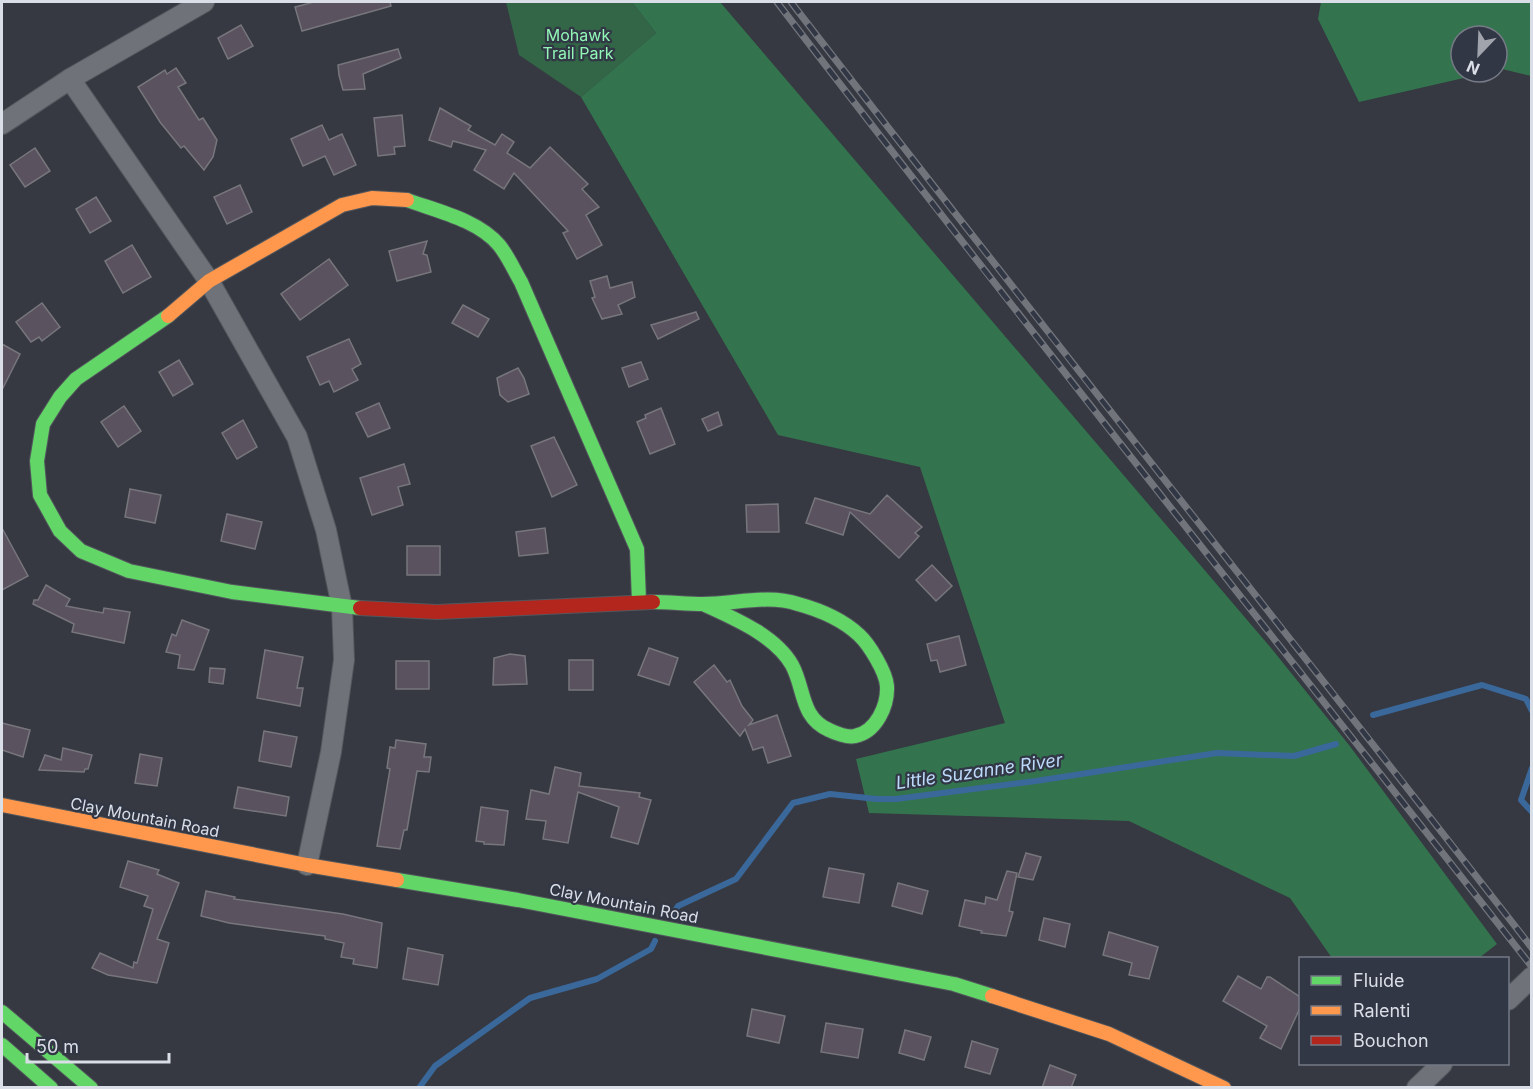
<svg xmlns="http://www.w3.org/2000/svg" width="1533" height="1089" font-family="Inter,sans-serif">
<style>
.green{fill:#336547}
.forest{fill:#33744e}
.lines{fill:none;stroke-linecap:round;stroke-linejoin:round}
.stream{stroke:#3a689b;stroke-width:6}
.building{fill:#5b5260;stroke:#77767c;stroke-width:1.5}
.street-casing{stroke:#53575d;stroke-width:22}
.fast-casing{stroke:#53575d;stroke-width:16}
.slow-casing{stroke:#53575d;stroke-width:16}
.jam-casing{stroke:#53575d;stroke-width:16}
.street{stroke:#6f7278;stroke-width:20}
.fast{stroke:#63d668;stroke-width:14}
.slow{stroke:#ff974d;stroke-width:14}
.jam{stroke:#b3261e;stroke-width:14}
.rail-casing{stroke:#72747b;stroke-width:7}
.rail{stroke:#313745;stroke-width:4.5;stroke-dasharray:14;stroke-linecap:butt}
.labels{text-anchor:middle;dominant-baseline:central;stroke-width:4.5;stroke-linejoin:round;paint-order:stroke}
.park-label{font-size:16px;fill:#92f7b6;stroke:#313745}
.street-label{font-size:16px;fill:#dadee7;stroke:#313745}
.water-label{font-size:18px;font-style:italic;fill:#bdd9f9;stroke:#313745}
</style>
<rect width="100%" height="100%" fill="#363941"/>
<path class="green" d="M 506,2 L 632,2 L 656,33 L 581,97 L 519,55 Z"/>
<g class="forest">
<path d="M 632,2 L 720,2 L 1271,648 L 1349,745 L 1497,944 L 1479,958 L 1332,958 L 1290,898 L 1129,821 L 869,813 L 856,759 L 1005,723 L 920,467 L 778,435 L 581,97 L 656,33 Z"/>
<path d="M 1321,2 L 1531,2 L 1531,76 L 1502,69 L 1497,70 L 1497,36 L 1461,36 L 1461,72 L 1490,72 L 1359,102 L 1318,19 Z"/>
</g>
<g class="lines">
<g class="stream">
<path d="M 1373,715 L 1482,685 L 1526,699 L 1532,711"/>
<path d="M 1532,768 L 1521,800 L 1532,812"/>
<path d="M 673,914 L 678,906 L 736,879 L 793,803 L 830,794 L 877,799 L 896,799 L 1036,781 L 1217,753 L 1294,756 L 1336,744"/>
<path d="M 419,1088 L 435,1066 L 530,998 L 597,979 L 651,949 L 655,941"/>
</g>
</g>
<g class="building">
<path d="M 314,2 L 390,2 L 391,6 L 302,31 L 295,7 Z"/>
<path d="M 241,25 L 253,46 L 228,59 L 218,38 Z"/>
<path d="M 398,49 L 401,58 L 363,74 L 365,89 L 343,90 L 339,75 L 338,65 Z"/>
<path d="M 176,68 L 186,83 L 178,87 L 199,120 L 203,118 L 217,140 L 213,157 L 204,170 L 184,146 L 181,148 L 160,122 L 138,87 L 165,70 L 167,74 Z"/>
<path d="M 440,108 L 471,126 L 468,130 L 495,145 L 502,134 L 514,142 L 507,153 L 530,168 L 550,147 L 588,184 L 582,189 L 599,207 L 586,215 L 602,245 L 577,259 L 563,233 L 568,231 L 514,173 L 504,189 L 474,170 L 486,150 L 453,141 L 451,147 L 429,140 Z"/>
<path d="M 402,115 L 405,146 L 394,147 L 395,154 L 378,156 L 374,118 Z"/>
<path d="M 322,125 L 329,140 L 342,134 L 356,165 L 334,175 L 325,156 L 303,166 L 291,139 Z"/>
<path d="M 35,148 L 50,171 L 25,187 L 10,165 Z"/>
<path d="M 240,185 L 252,212 L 227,224 L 214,197 Z"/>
<path d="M 96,197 L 111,221 L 90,233 L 76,209 Z"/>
<path d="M 427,241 L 423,254 L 427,255 L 431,272 L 397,281 L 389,251 Z"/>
<path d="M 132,245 L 151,277 L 123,293 L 105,261 Z"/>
<path d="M 329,259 L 348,285 L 300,320 L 281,294 Z"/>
<path d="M 607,276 L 610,288 L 632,282 L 635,297 L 618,305 L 622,314 L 602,319 L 592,298 L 595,297 L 590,281 Z"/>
<path d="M 42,303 L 60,327 L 42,341 L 39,337 L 31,342 L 16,322 Z"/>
<path d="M 463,305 L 489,319 L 478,337 L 452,323 Z"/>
<path d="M 696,312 L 699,319 L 658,339 L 651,325 Z"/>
<path d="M 349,339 L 361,364 L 352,369 L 358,380 L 334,392 L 329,381 L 320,385 L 307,357 Z"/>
<path d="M 2,344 L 20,354 L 2,390 Z"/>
<path d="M 179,360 L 193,384 L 173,396 L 159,372 Z"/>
<path d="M 641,362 L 648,379 L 629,387 L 622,368 Z"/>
<path d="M 518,368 L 524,378 L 529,394 L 508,402 L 500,395 L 497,378 Z"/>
<path d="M 379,403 L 390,428 L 368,437 L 356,413 Z"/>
<path d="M 124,406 L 141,431 L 118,447 L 101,422 Z"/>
<path d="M 661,408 L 675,444 L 650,454 L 637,422 L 646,418 L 645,415 Z"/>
<path d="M 718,412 L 722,425 L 708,431 L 702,419 Z"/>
<path d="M 243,420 L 257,447 L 237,459 L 222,433 Z"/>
<path d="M 554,437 L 577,485 L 552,497 L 531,446 Z"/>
<path d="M 404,464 L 410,484 L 398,487 L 403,505 L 372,515 L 360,478 Z"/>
<path d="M 130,489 L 161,495 L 155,523 L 125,517 Z"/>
<path d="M 887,495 L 922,527 L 915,533 L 919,536 L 899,558 L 850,512 L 843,535 L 806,523 L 815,498 L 870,514 Z"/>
<path d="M 778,504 L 779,532 L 747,532 L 746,505 Z"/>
<path d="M 227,514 L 262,522 L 255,549 L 221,541 Z"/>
<path d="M 2,528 L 28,576 L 2,590 Z"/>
<path d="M 545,528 L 548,553 L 519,556 L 516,532 Z"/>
<rect x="407" y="546" width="33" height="29"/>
<path d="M 932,565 L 952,586 L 936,601 L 916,580 Z"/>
<path d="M 46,585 L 70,599 L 66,606 L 103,613 L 104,608 L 130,612 L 124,643 L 72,632 L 74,624 L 33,604 L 34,600 L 38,600 Z"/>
<path d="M 182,620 L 209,630 L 194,670 L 178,668 L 180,655 L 166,652 L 172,634 L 176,636 Z"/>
<path d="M 959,636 L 966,665 L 940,672 L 937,660 L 931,661 L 927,644 Z"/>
<path d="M 649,648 L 678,658 L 669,685 L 638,675 Z"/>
<path d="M 265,650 L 303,657 L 297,688 L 303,688 L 300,706 L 257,698 Z"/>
<path d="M 510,654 L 525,656 L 527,684 L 493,685 L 494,658 Z"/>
<rect x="569" y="660" width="24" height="30"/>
<rect x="396" y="661" width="33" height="28"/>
<path d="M 714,665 L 727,682 L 730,680 L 742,706 L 753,720 L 749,725 L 777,715 L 791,756 L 768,763 L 763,747 L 753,750 L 745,729 L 740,736 L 694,682 Z"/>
<path d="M 210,668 L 225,669 L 223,684 L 209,682 Z"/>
<path d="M 2,723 L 30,730 L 23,757 L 2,750 Z"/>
<path d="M 264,731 L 297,737 L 291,767 L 259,761 Z"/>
<path d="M 396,740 L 426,744 L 424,757 L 431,757 L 429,772 L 417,771 L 407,830 L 404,830 L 400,849 L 377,846 L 390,769 L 387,768 L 390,747 L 395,748 Z"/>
<path d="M 63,748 L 92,755 L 88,769 L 85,769 L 84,772 L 39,770 L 45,755 L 61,760 Z"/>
<path d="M 140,754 L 162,758 L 157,786 L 135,783 Z"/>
<path d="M 555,767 L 581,773 L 579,786 L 640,793 L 639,797 L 651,800 L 638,844 L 611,837 L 619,807 L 578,792 L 568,843 L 543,839 L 546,821 L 526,819 L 531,790 L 549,794 Z"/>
<path d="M 238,787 L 289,797 L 286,816 L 234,808 Z"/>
<path d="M 481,807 L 508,811 L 504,845 L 484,844 L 484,842 L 476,841 Z"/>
<path d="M 1026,853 L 1041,857 L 1033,880 L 1018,877 Z"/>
<path d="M 128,861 L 159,870 L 157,874 L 179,883 L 157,939 L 169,943 L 157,983 L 108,975 L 92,968 L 100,953 L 133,968 L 134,962 L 137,963 L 153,909 L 144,906 L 148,896 L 120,887 Z"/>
<path d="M 829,868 L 864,874 L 859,903 L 823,897 Z"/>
<path d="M 1007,871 L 1017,873 L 1009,911 L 1013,912 L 1006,936 L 981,933 L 982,931 L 959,926 L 965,900 L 985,904 L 986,897 L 997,900 Z"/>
<path d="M 898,883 L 928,891 L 922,914 L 892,906 Z"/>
<path d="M 206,891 L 235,897 L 234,899 L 343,914 L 382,923 L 377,968 L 353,964 L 354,959 L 341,957 L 344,943 L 325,939 L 325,936 L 229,923 L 201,916 Z"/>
<path d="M 1044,918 L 1070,924 L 1065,947 L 1039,940 Z"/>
<path d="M 1109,932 L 1158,947 L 1149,979 L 1129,975 L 1132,963 L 1103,955 Z"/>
<path d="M 408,948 L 443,955 L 438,985 L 403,979 Z"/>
<path d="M 1238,976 L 1261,989 L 1267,977 L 1270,977 L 1300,997 L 1300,1008 L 1281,1049 L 1260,1038 L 1267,1026 L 1223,1001 Z"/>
<path d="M 752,1009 L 785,1016 L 779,1043 L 747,1036 Z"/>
<path d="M 826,1023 L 863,1029 L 858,1058 L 821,1052 Z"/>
<path d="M 905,1030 L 931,1037 L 924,1060 L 899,1053 Z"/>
<path d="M 972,1041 L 998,1049 L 990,1074 L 965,1067 Z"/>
<path d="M 1050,1065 L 1076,1075 L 1071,1088 L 1042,1088 Z"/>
</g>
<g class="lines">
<g class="street-casing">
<g id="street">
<path d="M 70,79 L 209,281 L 297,437 L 326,530 L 342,607 L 344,660 L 331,752 L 307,865"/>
<path d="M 2,124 L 70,79 L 204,2"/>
<path d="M 1508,1000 L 1532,977"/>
<path d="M 1417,1088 L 1442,1064"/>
</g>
</g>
<g class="fast-casing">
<g id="fast">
<path d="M 407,200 C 437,211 478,220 499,245 C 508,256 514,270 521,282 L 637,549 L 639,601"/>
<path d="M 168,316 L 76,379 L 60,397 L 43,424 L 37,461 L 40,495 L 60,531 L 81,551 L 129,571 L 232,592 L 360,608"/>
<path d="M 653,602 C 670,602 686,604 703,604 C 735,604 768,594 798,604 C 820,610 842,619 859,635 C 869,644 886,672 887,686 C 888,706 876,732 855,736 C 848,738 835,733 829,730 C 800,717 805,689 792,665 C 775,635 733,618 703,604"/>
<path d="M 397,880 L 518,900 L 954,984 L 992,996"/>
<path d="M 2,1012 L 91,1088"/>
<path d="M 2,1045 L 51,1088"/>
</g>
</g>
<g class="slow-casing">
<g id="slow">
<path d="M 168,316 L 209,281 L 342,205 L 372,198 L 407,200"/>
<path d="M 2,805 L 307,865 L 397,880"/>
<path d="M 992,996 L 1109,1034 L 1224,1088"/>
</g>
</g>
<g class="jam-casing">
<path id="jam" d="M 360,608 L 437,612 L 653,602"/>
</g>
<use href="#street" class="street"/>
<use href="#fast" class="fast"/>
<use href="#slow" class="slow"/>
<use href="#jam" class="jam"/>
<g class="rail-casing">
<g id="rail">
<path d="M 777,2 C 1025,326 1280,645 1532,967"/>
<path d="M 791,2 C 1035,319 1286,631 1532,948"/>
</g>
</g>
<use href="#rail" class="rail"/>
</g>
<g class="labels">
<g class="park-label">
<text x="578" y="35">Mohawk<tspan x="578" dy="18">Trail Park</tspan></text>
</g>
<g class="street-label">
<text transform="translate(145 817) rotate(11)">Clay Mountain Road</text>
<text transform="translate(624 903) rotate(11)">Clay Mountain Road</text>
</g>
<g class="water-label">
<text transform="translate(979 771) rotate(-8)">Little Suzanne River</text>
</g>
</g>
<rect width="1533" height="1089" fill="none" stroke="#dadee7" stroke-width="6"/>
<rect x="1299" y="957" width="210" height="108" fill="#313745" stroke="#757a86" stroke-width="1.5"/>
<rect x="1311" y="976" width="30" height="9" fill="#63d668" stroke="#757a86" stroke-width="1.5"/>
<text x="1353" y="987" font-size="18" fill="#dadee7">Fluide</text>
<rect x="1311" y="1006" width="30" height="9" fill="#ff974d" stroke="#757a86" stroke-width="1.5"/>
<text x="1353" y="1017" font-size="18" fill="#dadee7">Ralenti</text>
<rect x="1311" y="1036" width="30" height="9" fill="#b3261e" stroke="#757a86" stroke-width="1.5"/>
<text x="1353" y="1047" font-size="18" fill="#dadee7">Bouchon</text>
<g transform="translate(1479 54) rotate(203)"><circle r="28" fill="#313745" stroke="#757a86" stroke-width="1.5"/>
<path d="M0-4.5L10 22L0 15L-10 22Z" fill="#a1a4ad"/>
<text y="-9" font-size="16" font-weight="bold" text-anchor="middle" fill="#dadee7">N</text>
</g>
<path d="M27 1053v9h142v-9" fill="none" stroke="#dadee7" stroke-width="3"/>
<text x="36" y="1053" font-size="18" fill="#dadee7" stroke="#313745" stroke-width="4.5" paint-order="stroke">50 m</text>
</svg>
